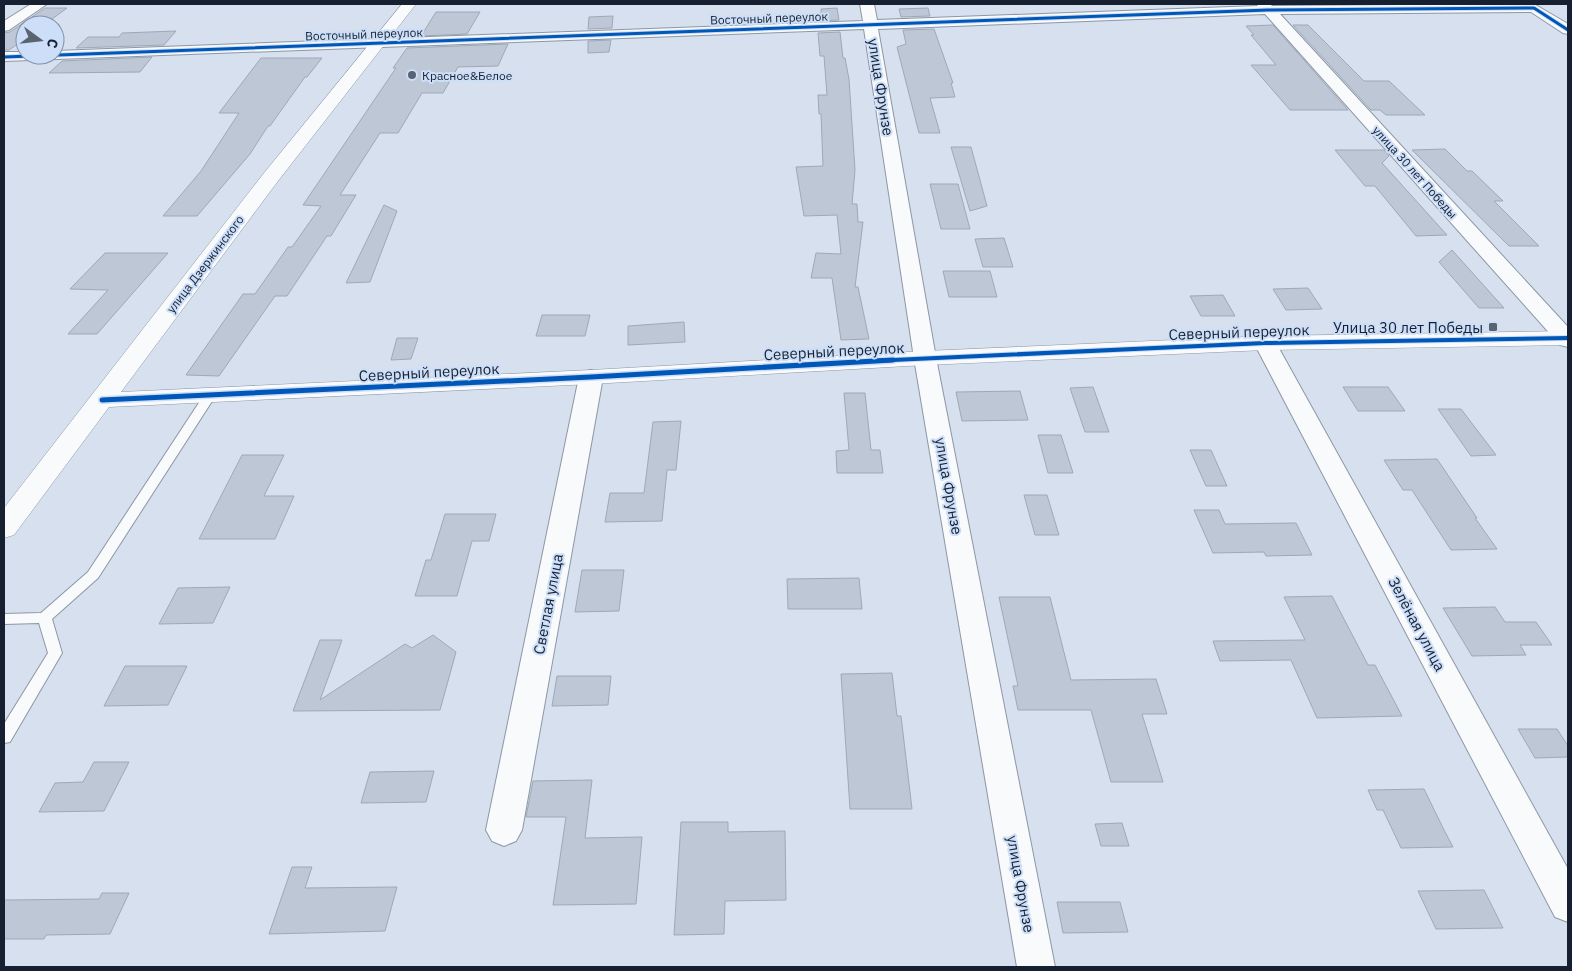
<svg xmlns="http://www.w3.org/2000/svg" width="1572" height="971" font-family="'IBM Plex Sans',sans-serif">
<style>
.building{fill:#bec7d6;stroke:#9ea8b6}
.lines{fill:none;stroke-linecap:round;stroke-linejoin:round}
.lane-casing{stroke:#8d97a4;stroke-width:2}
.street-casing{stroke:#8d97a4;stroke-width:2}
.secondary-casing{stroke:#8d97a4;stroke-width:1}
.lane{fill:#f9fafc;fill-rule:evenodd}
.street{fill:#f9fafc;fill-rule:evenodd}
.secondary{fill:#f9fafc;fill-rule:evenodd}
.cycleway-far2-casing{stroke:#ccdef8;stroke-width:5}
.cycleway-far1-casing{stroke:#ccdef8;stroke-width:6}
.cycleway-casing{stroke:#ccdef8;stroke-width:8}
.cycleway-far2{stroke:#0057b8;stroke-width:3}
.cycleway-far1{stroke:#0057b8;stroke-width:4}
.cycleway{stroke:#0057b8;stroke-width:5}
.poi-dot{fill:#596372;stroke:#ccdef8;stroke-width:2}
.labels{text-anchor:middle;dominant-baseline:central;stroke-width:4;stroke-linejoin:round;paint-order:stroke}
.far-street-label{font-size:12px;fill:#162030;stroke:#ccdef8}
.far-poi-label{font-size:12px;fill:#162030;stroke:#ccdef8;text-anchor:start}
.street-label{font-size:15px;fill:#162030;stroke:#ccdef8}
.poi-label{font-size:15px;fill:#162030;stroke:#ccdef8;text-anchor:end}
</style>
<rect width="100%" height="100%" fill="#d6e0ee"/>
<g class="building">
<path d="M 45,8 L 67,8 L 44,25 L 25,25 L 25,39 L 9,50 L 4,50 L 4,33 L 10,32 Z"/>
<path d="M 837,8 L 839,20 L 817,21 L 817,17 L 821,17 L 821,9 Z"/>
<path d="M 928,8 L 930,16 L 901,17 L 899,9 Z"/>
<path d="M 436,12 L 480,12 L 467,34 L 421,36 Z"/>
<path d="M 613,16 L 612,28 L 588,29 L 589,17 Z"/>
<path d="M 1273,25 L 1348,110 L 1290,110 L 1251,65 L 1276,65 L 1251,35 L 1254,35 L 1246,26 Z"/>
<path d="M 1293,25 L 1308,25 L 1364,81 L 1389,81 L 1425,115 L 1386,115 L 1380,110 L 1371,110 Z"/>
<path d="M 934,29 L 953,83 L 951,83 L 955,97 L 930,98 L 940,133 L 919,133 L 897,47 L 906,44 L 903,30 Z"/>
<path d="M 176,31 L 164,45 L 76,48 L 88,37 L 119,37 L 122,33 Z"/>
<path d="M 840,32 L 843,58 L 845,58 L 849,79 L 852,125 L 855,170 L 852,204 L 857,204 L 858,222 L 863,222 L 855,287 L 858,287 L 869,339 L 841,340 L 832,278 L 811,278 L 816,253 L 841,254 L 837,215 L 804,216 L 796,167 L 823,166 L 821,114 L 819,114 L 818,95 L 827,95 L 824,56 L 820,56 L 818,33 Z"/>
<path d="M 611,40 L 609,52 L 588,53 L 588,41 Z"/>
<path d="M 508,44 L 498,66 L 458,67 L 443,93 L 422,93 L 398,133 L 380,133 L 340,195 L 356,195 L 331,236 L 327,236 L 287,296 L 275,296 L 219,376 L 186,375 L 243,294 L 255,294 L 288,247 L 292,247 L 321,206 L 303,205 L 396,68 L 393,68 L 407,48 Z"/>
<path d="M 152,57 L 140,72 L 49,73 L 62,61 Z"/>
<path d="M 261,58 L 322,58 L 307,77 L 305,77 L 270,126 L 268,126 L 250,154 L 197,216 L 163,216 L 201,171 L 239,113 L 219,113 Z"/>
<path d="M 951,147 L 971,147 L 987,206 L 970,211 Z"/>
<path d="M 1445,149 L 1467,171 L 1472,171 L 1503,201 L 1494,201 L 1539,246 L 1509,246 L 1412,150 Z"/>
<path d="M 1335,150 L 1384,150 L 1389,156 L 1382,163 L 1447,235 L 1416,236 L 1375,186 L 1365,186 Z"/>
<path d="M 930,184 L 958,184 L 970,229 L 941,229 Z"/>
<path d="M 384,205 L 397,211 L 370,282 L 346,283 Z"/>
<path d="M 1004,238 L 1013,267 L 983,267 L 975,239 Z"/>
<path d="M 1452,250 L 1504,308 L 1479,308 L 1439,262 Z"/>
<path d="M 105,253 L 168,253 L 97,334 L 68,334 L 108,290 L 70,289 Z"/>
<path d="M 943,271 L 990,271 L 997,297 L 949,297 Z"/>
<path d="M 1308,288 L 1322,309 L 1286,310 L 1273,289 Z"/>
<path d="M 1223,295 L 1235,316 L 1201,316 L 1190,296 Z"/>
<path d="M 542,315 L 590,315 L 585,336 L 536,336 Z"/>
<path d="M 684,322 L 685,342 L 628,345 L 628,326 Z"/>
<path d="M 397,338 L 418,338 L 411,359 L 391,360 Z"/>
<path d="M 1093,387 L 1109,432 L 1085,432 L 1070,388 Z"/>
<path d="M 1343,387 L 1388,387 L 1405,411 L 1358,411 Z"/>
<path d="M 1020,391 L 1028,420 L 962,421 L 956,392 Z"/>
<path d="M 844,393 L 865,393 L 871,450 L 880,450 L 883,473 L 837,473 L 836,451 L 849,450 Z"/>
<path d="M 1438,409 L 1461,409 L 1496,455 L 1471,456 Z"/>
<path d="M 681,421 L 676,470 L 667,470 L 662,521 L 605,522 L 610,493 L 644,493 L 653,422 Z"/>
<path d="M 1038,435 L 1061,435 L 1073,473 L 1048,473 Z"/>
<path d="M 1190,450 L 1211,450 L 1227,486 L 1206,486 Z"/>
<path d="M 242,455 L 284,455 L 264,496 L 294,496 L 275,539 L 199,539 Z"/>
<path d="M 1437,459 L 1477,518 L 1475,518 L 1497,549 L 1451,550 L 1412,490 L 1403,490 L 1384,460 Z"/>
<path d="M 1024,495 L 1047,495 L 1059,535 L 1035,535 Z"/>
<path d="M 1194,510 L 1219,510 L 1225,524 L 1296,523 L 1312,555 L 1266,556 L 1264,552 L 1213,553 Z"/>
<path d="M 445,514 L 496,514 L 489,541 L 472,541 L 457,596 L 415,596 L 426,560 L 431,560 Z"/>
<path d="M 582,570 L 624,570 L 619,611 L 575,612 Z"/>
<path d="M 859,578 L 862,609 L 788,609 L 787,579 Z"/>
<path d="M 230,587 L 213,623 L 159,624 L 178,588 Z"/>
<path d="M 1332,596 L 1368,665 L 1375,665 L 1402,716 L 1317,718 L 1291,660 L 1220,661 L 1213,641 L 1305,640 L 1284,597 Z"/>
<path d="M 999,597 L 1050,597 L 1071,680 L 1156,679 L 1167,714 L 1142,714 L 1163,782 L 1111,782 L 1091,710 L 1018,710 L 1013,686 L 1018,686 Z"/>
<path d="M 1495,607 L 1505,622 L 1536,622 L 1552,645 L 1520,645 L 1526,655 L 1472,656 L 1443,608 Z"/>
<path d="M 433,635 L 456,652 L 440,710 L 293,711 L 320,640 L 342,640 L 320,700 L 405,644 L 412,648 Z"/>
<path d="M 125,666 L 187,666 L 168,705 L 104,706 Z"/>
<path d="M 892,673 L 897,716 L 901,716 L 912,809 L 850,809 L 841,674 Z"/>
<path d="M 557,676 L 611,676 L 608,705 L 552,706 Z"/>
<path d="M 1518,729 L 1557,729 L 1568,746 L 1568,757 L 1535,758 Z"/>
<path d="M 94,762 L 129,762 L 104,811 L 39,812 L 55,783 L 83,782 Z"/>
<path d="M 434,771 L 426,802 L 361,803 L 370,772 Z"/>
<path d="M 592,780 L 585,838 L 642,837 L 636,904 L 553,905 L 566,817 L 526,817 L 533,781 Z"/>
<path d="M 1424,789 L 1444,830 L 1453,847 L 1401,848 L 1383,810 L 1377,810 L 1368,790 Z"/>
<path d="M 681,822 L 728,822 L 728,832 L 785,831 L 786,900 L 725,901 L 724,934 L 674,935 Z"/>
<path d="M 1122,823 L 1129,846 L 1101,846 L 1095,824 Z"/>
<path d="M 292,867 L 312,867 L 305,888 L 397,887 L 385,931 L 269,934 Z"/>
<path d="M 1484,890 L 1503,928 L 1436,929 L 1418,891 Z"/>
<path d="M 102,893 L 129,893 L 110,934 L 46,935 L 44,939 L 4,939 L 4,900 L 99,899 Z"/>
<path d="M 1057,902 L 1120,902 L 1128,932 L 1063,933 Z"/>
</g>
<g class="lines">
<g class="lane-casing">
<path id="lane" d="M 210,392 L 216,395 L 98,578 L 52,619 L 62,653 L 10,742 L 4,743 L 4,724 L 48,653 L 39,623 L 4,624 L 4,614 L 41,613 L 88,572 L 204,395 Z"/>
</g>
<g class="street-casing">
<g id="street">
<path d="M 31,4 L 47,4 L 9,30 L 4,31 L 4,21 Z"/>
<path d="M 860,4 L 874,4 L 877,20 L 1258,6 L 1256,4 L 1270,4 L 1272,6 L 1534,4 L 1568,24 L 1568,34 L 1563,33 L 1531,12 L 1280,14 L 1568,327 L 1568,347 L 1560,345 L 1265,14 L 878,29 L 936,358 L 1055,967 L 1017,967 L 914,358 L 864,29 L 4,61 L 4,52 L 25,52 L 25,55 L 55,55 L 55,51 L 863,21 Z"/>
<path d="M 1265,336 L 1273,338 L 1276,343 L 1568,869 L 1568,922 L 1555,917 L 1254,343 L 1257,338 Z"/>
<path d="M 591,370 L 599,372 L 603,377 L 522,830 L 516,841 L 504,846 L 492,841 L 486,830 L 579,377 L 583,372 Z"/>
</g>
</g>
<g class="secondary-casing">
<path id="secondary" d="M 402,4 L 416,4 L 278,181 L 121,392 L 591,370 L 925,351 L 1265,336 L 1568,331 L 1568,345 L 1265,350 L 925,365 L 591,384 L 109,407 L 14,535 L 4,538 L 4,508 L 264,173 Z"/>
</g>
<use href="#lane" class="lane"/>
<use href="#street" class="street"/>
<use href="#secondary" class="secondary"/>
<g class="cycleway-far2-casing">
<path id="cycleway-far2" d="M 4,57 L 1268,10 L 1534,8 L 1568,30"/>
</g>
<g class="cycleway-far1-casing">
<path id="cycleway-far1" d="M 871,361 L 1265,343 L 1568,338"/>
</g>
<g class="cycleway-casing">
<path id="cycleway" d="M 102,400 L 591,377 L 893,360"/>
</g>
<use href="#cycleway-far2" class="cycleway-far2"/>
<use href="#cycleway-far1" class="cycleway-far1"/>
<use href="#cycleway" class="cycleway"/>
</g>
<g class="poi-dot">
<circle cx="412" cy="75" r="5"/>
<rect x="1488" y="322" width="10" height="10" rx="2.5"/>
</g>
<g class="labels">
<g class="far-street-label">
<text transform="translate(769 18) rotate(-2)">Восточный переулок</text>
<text transform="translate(364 34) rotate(-2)">Восточный переулок</text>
<text transform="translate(1415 172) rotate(48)">улица 30 лет Победы</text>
<text transform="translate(205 264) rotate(-53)">улица Дзержинского</text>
</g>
<g class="far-poi-label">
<text x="422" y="75">Красное&amp;Белое</text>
</g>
<g class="street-label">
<text transform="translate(881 87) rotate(81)">улица Фрунзе</text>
<text transform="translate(1239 332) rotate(-2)">Северный переулок</text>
<text transform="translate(834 351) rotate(-3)">Северный переулок</text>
<text transform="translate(429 372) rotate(-3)">Северный переулок</text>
<text transform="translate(949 486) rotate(80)">улица Фрунзе</text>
<text transform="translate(548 604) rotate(-79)">Светлая улица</text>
<text transform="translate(1417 624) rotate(62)">Зелёная улица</text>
<text transform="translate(1021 884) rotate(80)">улица Фрунзе</text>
</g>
<g class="poi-label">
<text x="1483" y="327">Улица 30 лет Победы</text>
</g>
</g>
<rect width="1572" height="971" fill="none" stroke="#162030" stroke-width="10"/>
<g transform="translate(40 40) rotate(105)"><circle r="24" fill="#ccdef8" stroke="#8392a8"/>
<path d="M0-4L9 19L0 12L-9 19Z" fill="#596372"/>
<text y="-8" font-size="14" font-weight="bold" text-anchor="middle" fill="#162030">С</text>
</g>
</svg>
